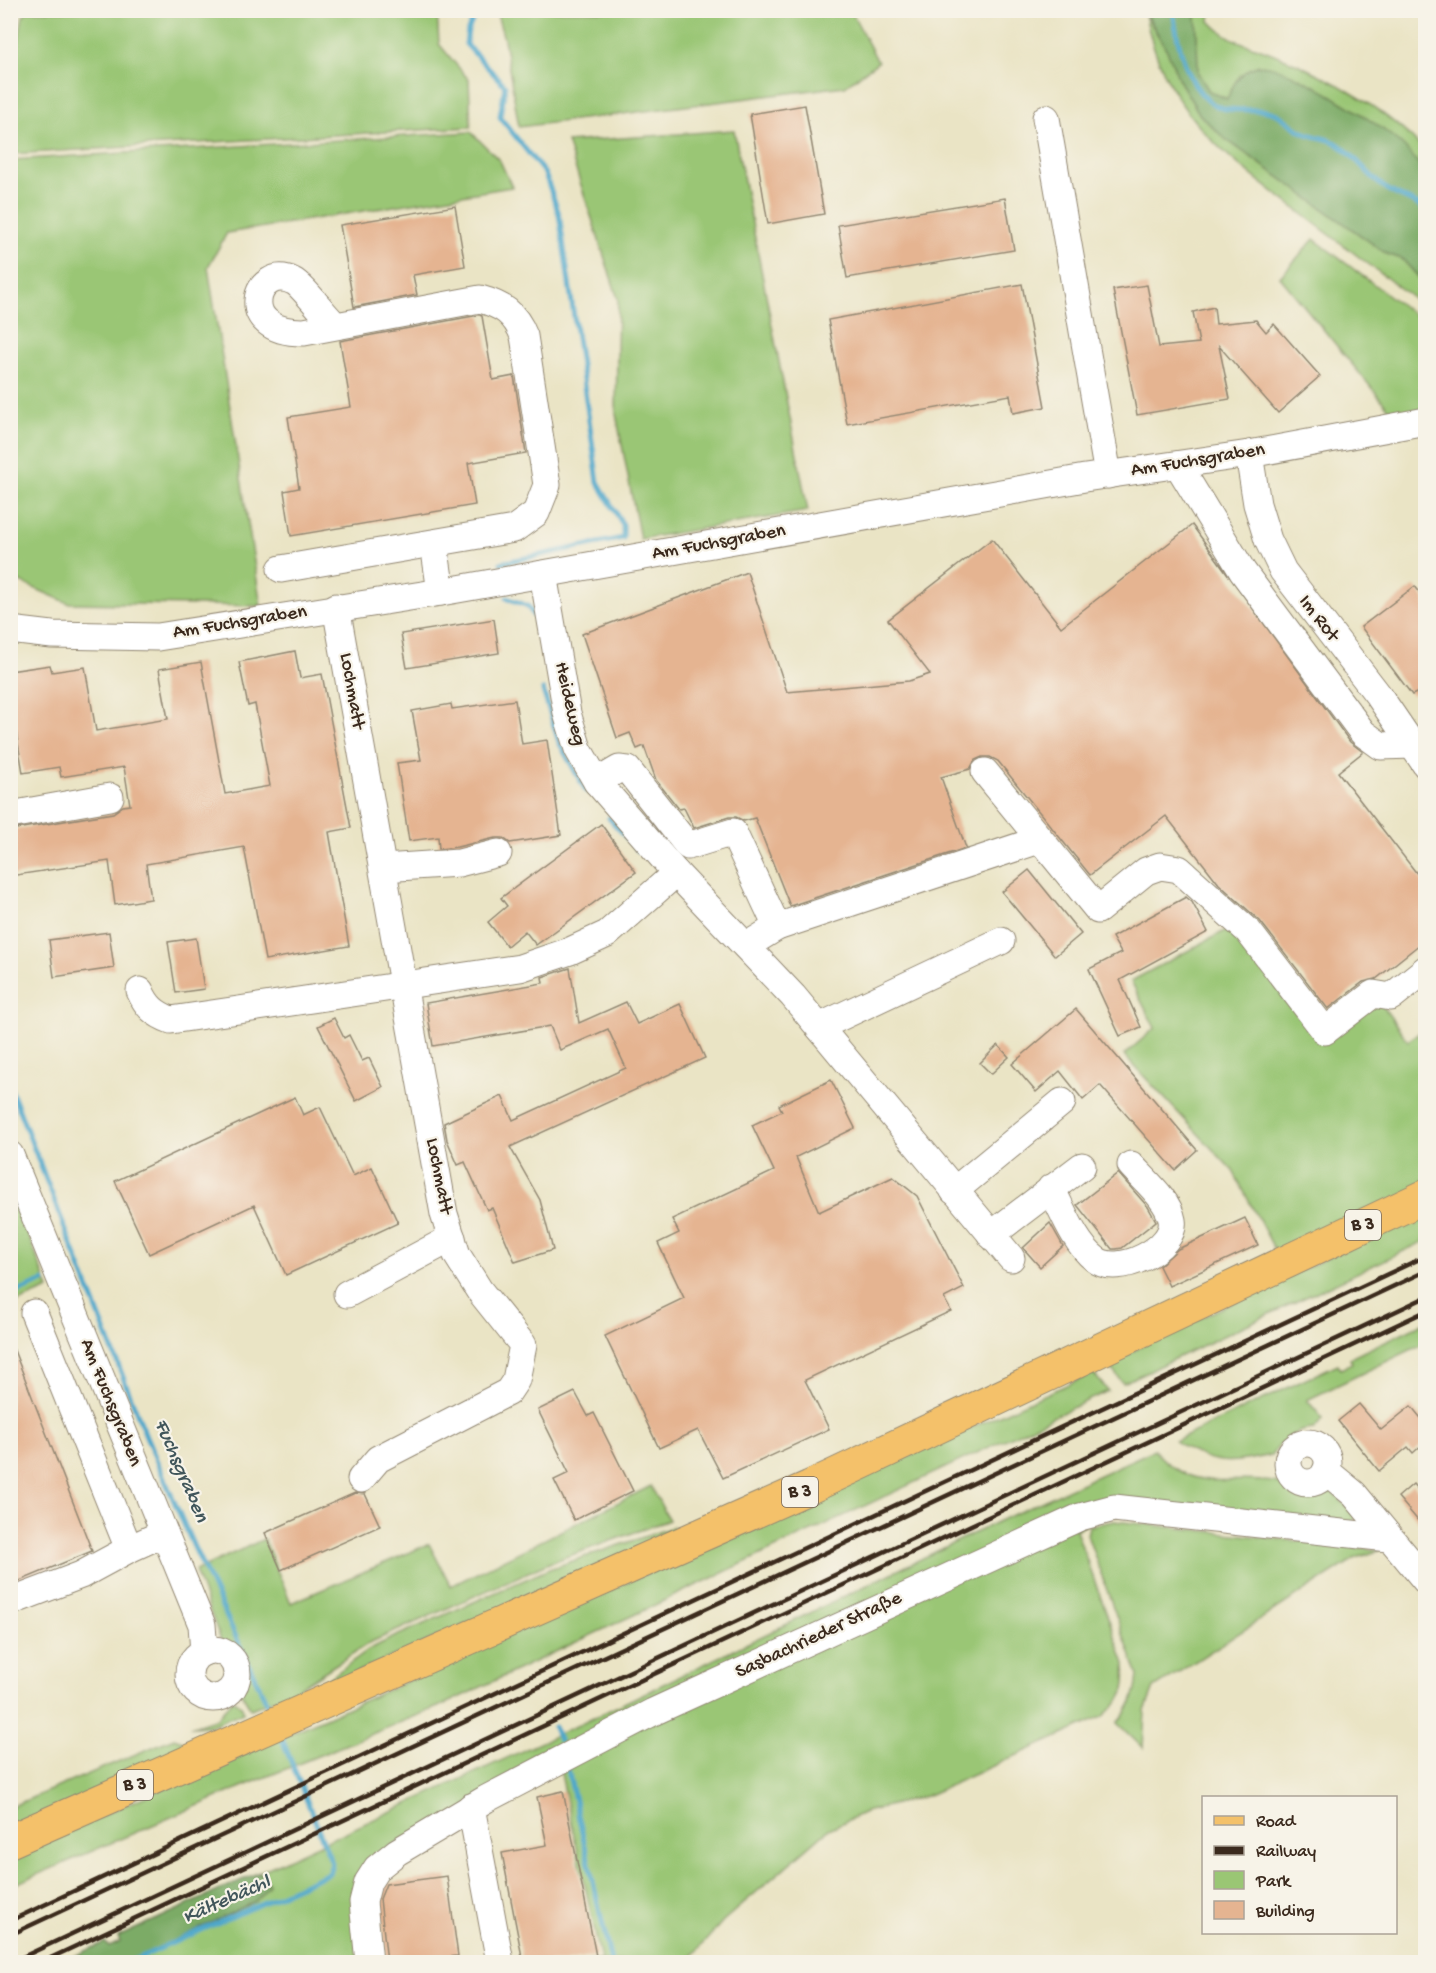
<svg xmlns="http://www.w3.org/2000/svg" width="1436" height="1973" font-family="'Gochi Hand',sans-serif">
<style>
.green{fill:#9ac674;stroke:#6a7849;stroke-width:1.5}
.forest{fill:#7bab66;stroke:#5b6a42;stroke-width:1.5}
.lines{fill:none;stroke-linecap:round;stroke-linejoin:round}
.stream{stroke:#4da7cb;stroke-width:5}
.building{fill:#e5b491}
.minor-casing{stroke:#928772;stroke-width:29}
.major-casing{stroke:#928772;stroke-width:35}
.minor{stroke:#fff;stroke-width:27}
.major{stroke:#f4c16a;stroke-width:33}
.rail{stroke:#3b2a1e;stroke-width:4.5}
.labels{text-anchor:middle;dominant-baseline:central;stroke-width:4.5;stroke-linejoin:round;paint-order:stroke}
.shield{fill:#f7f3e8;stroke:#73665b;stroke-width:1.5}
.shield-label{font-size:18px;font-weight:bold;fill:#3b2a1e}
.street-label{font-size:20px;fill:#3b2a1e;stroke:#f7f3e8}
.water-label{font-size:21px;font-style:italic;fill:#41565b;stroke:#f7f3e8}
</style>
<rect width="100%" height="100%" fill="#f7f3e8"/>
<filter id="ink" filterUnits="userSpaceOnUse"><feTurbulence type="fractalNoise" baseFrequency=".0167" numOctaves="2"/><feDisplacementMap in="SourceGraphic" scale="12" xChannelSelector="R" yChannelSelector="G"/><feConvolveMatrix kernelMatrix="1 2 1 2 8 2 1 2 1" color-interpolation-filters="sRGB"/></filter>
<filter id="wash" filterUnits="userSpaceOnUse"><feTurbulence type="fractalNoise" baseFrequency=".008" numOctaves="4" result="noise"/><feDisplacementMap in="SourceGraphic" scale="24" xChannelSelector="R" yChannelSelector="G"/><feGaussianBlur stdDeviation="1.35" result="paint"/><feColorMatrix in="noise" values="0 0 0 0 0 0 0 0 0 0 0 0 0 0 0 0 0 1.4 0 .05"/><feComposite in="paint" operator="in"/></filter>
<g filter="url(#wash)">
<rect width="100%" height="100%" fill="#eae4c5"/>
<g class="green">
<path d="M 29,11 L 437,11 L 439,44 L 469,80 L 471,127 L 11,154 L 11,81 L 23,16 Z"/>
<path d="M 496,11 L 851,11 L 878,62 L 845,86 L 519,127 L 504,39 Z"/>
<path d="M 1196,11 L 1211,11 L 1210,21 C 1231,44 1248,43 1274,54 C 1330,77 1384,107 1425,151 L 1425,172 L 1400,143 L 1258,65 L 1240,75 L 1227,99 L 1209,91 L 1198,73 Z"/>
<path d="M 1145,14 L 1168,52 L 1179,80 L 1200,115 L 1224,138 L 1387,254 L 1402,259 L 1425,284 L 1425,307 C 1385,277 1345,246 1305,216 C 1227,157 1165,116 1145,14 Z"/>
<path d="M 734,130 L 808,511 L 640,539 L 616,414 L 618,299 L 567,142 Z"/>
<path d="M 471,132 L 500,161 L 512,187 L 227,233 L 208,267 L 261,606 L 68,603 L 11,578 L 11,160 Z"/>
<path d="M 1314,239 L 1425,323 L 1425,410 L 1394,415 L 1280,277 Z"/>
<path d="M 1236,925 L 1324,1040 L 1376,997 L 1408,1041 L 1425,1028 L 1425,1187 L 1278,1256 L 1233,1171 L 1124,1055 L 1155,1028 L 1131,981 Z"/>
<path d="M 10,1188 L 49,1289 L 11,1305 L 10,1305 Z"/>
<path d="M 1425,1212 L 1425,1241 L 1123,1383 L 1109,1366 L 1147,1343 Z"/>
<path d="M 1425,1322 L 1425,1343 L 1307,1400 L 1323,1419 L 1314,1429 C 1293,1430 1283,1439 1272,1455 C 1228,1464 1213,1467 1175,1441 L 1338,1364 L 1341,1369 L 1352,1363 L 1350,1358 Z"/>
<path d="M 1093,1373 L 1108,1391 L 443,1705 L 239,1788 L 11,1886 L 10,1855 L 323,1719 Z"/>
<path d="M 1154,1450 C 1196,1497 1227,1473 1279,1483 C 1302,1487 1303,1493 1328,1488 L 1355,1514 L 1355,1520 L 1346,1525 L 1131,1504 L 385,1849 L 362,1962 L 130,1962 L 256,1901 L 264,1875 L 257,1873 L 585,1722 L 999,1521 Z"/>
<path d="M 651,1486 L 669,1520 L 549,1563 L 369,1643 L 296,1690 L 251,1709 L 240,1691 L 195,1571 L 264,1539 L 291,1603 L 429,1544 L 451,1586 Z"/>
<path d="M 1114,1521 L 1380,1550 L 1354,1559 L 1154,1688 L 1145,1711 L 1143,1748 L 1117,1723 C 1131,1708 1136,1695 1138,1676 L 1087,1535 L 1089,1526 Z"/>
<path d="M 1073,1522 L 1125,1664 C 1127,1693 1124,1698 1102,1717 L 926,1796 L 865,1812 L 829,1829 L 723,1921 L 687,1962 L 588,1962 L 601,1960 L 559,1765 Z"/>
<path d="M 673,1527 L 675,1533 L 311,1692 L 368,1650 L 394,1637 L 549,1569 Z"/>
<path d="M 233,1699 L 242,1707 L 243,1712 L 210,1726 L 190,1727 L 217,1718 Z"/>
<path d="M 174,1738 L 183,1741 L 187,1749 L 11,1829 L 10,1807 Z"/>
</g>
<g class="forest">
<path d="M 1145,11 L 1196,11 L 1198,73 L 1209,91 L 1227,99 C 1233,84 1240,71 1257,66 C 1280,58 1383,126 1401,144 C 1410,152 1418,163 1425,172 L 1425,284 L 1402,259 L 1387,254 L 1224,138 L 1200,115 L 1179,80 L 1168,52 Z"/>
<path d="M 257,1873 L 264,1875 L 269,1885 L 256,1901 L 130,1962 L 62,1962 L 105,1942 L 109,1947 L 120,1942 L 118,1937 Z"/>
</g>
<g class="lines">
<g class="stream">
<path d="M 477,10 L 468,30 L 466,44 L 505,86 L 500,117 L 545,174 L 559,214 L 598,482 L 623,525 L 623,538 L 501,563"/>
<path d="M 1173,10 C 1177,41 1185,82 1210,102 C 1229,117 1256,104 1277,114 C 1286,119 1294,128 1303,132 C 1314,138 1328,137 1338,144 C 1355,156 1366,172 1381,185 C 1394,196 1412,199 1426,210"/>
<path d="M 507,598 L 528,606 L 533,615"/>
<path d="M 543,690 L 559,742 L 586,791"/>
<path d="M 609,818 L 638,850"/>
<path d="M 10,1087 L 146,1436 L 193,1545 L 272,1714"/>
<path d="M 10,1295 L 44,1281"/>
<path d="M 554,1727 L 559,1740"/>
<path d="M 567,1765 L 611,1962"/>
<path d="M 130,1962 L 329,1873 L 332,1863 L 280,1734"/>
</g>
</g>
<g id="blocks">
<g class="building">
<path d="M 805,105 L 824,214 L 768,224 L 750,114 Z"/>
<path d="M 1005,198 L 1014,250 L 847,278 L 838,225 Z"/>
<path d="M 455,206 L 465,266 L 413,275 L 417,295 L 354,307 L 340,225 Z"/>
<path d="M 1022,284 L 1045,407 L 1013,413 L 1010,395 L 847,424 L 828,320 Z"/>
<path d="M 1147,285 L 1159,347 L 1199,343 L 1193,312 L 1214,307 L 1216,324 L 1256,320 L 1266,332 L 1274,324 L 1320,376 L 1278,413 L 1219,346 L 1230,399 L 1137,415 L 1113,290 Z"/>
<path d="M 479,315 L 482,316 L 493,380 L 514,376 L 526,453 L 468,463 L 475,505 L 291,536 L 284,491 L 299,488 L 288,417 L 351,407 L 340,341 Z"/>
<path d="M 1192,525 L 1350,742 L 1363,752 L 1338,772 L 1425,884 L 1425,940 L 1376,979 L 1363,982 L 1328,1009 L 1260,921 L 1219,884 L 1166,816 L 1090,875 L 998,761 L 990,757 L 982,757 L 975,760 L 970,769 L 941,777 L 966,848 L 790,906 L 755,818 L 744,821 L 736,817 L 729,817 L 694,828 L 684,808 L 679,809 L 656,780 L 644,746 L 637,749 L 630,733 L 617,738 L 582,634 L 747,572 L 787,692 L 909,681 L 930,674 L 888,620 L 992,539 L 1061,627 Z"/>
<path d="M 1415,586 L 1425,600 L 1425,689 L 1412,695 L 1361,627 Z"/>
<path d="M 494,619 L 499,653 L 407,668 L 401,634 Z"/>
<path d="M 295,651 L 300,678 L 322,674 L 351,828 L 329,832 L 349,946 L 265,960 L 244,847 L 146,864 L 151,899 L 115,905 L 109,861 L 10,876 L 10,830 L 113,813 L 123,806 L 130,805 L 124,767 L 61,777 L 59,767 L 23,773 L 10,694 L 10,671 L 50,665 L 52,672 L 85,667 L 96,731 L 168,719 L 159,669 L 201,662 L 225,794 L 270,786 L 255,704 L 248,706 L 239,662 Z"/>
<path d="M 515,700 L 522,744 L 547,740 L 561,835 L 510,843 L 503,838 L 495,838 L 457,847 L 439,849 L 438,837 L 409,841 L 397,763 L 421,760 L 412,711 L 451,704 L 452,709 Z"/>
<path d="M 601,824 L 636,872 L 536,945 L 525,931 L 507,946 L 488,922 L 507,906 L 501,898 Z"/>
<path d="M 1029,870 L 1081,934 L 1055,956 L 1002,892 Z"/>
<path d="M 1186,897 L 1192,902 L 1208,932 L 1120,980 L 1141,1027 L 1120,1036 L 1089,969 L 1121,953 L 1112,937 Z"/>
<path d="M 109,932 L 114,968 L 54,977 L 49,940 Z"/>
<path d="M 196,938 L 204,989 L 176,993 L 168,942 Z"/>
<path d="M 570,968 L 579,1023 L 626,1002 L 637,1024 L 680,1004 L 705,1058 L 510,1147 L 540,1200 L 553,1250 L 515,1262 L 492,1208 L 487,1210 L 465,1162 L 458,1165 L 447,1140 L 444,1123 L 502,1096 L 513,1120 L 626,1068 L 608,1029 L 560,1050 L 550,1026 L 433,1046 L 426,1003 L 543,983 L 542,977 Z"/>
<path d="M 1076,1009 L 1197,1150 L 1175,1170 L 1100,1085 L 1083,1100 L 1060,1071 L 1036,1092 L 1012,1064 Z"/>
<path d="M 334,1018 L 344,1038 L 349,1035 L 362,1061 L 369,1058 L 383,1087 L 356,1101 L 318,1026 Z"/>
<path d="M 998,1045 L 1009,1057 L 991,1074 L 980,1063 Z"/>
<path d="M 831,1080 L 855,1128 L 796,1157 L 819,1212 L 893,1177 L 917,1196 L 964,1288 L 944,1298 L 951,1311 L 805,1380 L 829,1429 L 723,1478 L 698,1430 L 659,1448 L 605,1336 L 684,1298 L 658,1243 L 679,1233 L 672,1219 L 774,1171 L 752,1125 L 782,1111 L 779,1105 Z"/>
<path d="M 295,1097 L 303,1115 L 320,1107 L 353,1176 L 372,1167 L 398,1223 L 286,1275 L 254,1205 L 149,1254 L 115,1181 Z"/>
<path d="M 1118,1173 L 1148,1207 L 1156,1221 L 1122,1248 L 1116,1249 L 1112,1249 L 1077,1205 Z"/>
<path d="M 1245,1218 L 1258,1245 L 1169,1286 L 1159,1266 L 1178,1249 Z"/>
<path d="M 1050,1223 L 1063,1246 L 1040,1267 L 1023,1248 Z"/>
<path d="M 10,1340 L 92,1551 L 10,1585 Z"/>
<path d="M 575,1392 L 588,1416 L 594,1413 L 633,1491 L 574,1520 L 554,1480 L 569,1473 L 538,1410 Z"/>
<path d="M 1359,1404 L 1381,1430 L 1411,1406 L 1425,1423 L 1425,1442 L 1413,1453 L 1408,1447 L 1379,1471 L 1338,1421 Z"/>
<path d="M 1413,1484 L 1425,1497 L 1425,1529 L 1398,1497 Z"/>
<path d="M 355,1493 L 365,1494 L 380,1526 L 281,1570 L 265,1533 Z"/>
<path d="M 563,1791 L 596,1956 L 563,1962 L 523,1962 L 502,1853 L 547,1845 L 537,1797 Z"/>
<path d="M 447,1876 L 458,1956 L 387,1962 L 380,1899 L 386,1884 Z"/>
</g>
</g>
</g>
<g filter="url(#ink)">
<use href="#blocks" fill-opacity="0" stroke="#928772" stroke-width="1.5"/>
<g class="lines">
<g class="minor-casing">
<g id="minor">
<path d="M 1046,118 L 1108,475"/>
<path d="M 1249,454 L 1257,504 L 1268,540 L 1283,571 L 1379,696 L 1426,765"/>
<path d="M 1178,465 L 1243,572 L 1363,733 L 1381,746 L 1412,745"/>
<path d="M 434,544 L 441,592"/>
<path d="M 281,569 L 514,529 L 536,513 L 547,485 L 524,336 C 515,313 502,305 480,299 L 304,332 C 233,333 256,263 293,281 C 302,285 325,316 335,325"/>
<path d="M 543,574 L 567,713 L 578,749 L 597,782 L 676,873 L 793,996 L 1011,1258"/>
<path d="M 336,607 L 444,1214 L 457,1255 L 479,1290 L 523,1345 L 516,1380 L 508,1392 L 378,1459 L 361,1479"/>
<path d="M 10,630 L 52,635 L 158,637 L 441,592 L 1085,478 L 1249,454 L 1426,421"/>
<path d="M 985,772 L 1098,910 L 1146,871 L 1160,866 L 1179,869 L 1248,931 L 1325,1031 L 1373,994 L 1391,997 L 1426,969"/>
<path d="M 597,782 L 619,769 L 628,770 L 688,846 L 733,832 L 777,927"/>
<path d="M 10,815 L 110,797"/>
<path d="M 383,868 L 459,863 L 498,853"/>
<path d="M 746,946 L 777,927 L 1039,840"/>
<path d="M 140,991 C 147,1007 155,1014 171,1020 L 520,968 L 570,951 L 607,934 L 676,873"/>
<path d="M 819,1027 L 1001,941"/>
<path d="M 10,1155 L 202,1625 L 204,1652"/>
<path d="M 1051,1188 C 1063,1211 1074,1242 1095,1259 C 1117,1278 1177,1248 1172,1220 C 1168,1199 1144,1180 1131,1165"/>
<path d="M 954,1191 L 1062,1102"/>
<path d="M 991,1235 L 1082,1166"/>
<path d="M 347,1294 L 452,1238"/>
<path d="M 34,1313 L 129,1549 L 164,1533"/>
<circle cx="1308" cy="1463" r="20"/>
<path d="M 1326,1471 L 1354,1494 L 1426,1581"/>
<path d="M 10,1602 L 81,1575 L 129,1549"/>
<circle cx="213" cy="1674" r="24"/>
<path d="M 471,1807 L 500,1962"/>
<path d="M 369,1962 L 363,1902 L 368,1882 L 377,1868 L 397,1852 L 486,1799 L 653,1712 L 1080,1517 L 1114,1508 L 1388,1538"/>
</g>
</g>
<g class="major-casing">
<path id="major" d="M 10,1841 L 810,1487 L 1426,1196"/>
</g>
<use href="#minor" class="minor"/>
<use href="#major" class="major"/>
<g class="rail">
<path d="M 10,1921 L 1426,1256"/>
<path d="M 10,1935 L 1426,1271"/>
<path d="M 12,1962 L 1426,1297"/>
<path d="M 42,1962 L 1426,1311"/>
</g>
</g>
</g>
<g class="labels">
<g class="shield">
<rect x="1345" y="1210" width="36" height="30" rx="4.5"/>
<rect x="782" y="1477" width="36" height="30" rx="4.5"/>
<rect x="117" y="1770" width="36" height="30" rx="4.5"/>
</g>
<g class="shield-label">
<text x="1363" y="1225">B 3</text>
<text x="800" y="1492">B 3</text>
<text x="135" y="1785">B 3</text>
</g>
<g class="street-label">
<text transform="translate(1198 461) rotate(-9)">Am Fuchsgraben</text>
<text transform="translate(719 543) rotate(-10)">Am Fuchsgraben</text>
<text transform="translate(1318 619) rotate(52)">Im Rot</text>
<text transform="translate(240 623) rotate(-9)">Am Fuchsgraben</text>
<text transform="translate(351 691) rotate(80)">Lochmatt</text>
<text transform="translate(569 704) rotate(77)">Heideweg</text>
<text transform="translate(438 1176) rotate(79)">Lochmatt</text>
<text transform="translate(110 1403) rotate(68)">Am Fuchsgraben</text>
<text transform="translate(819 1636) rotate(-25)">Sasbachrieder Straße</text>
</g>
<g class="water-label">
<text transform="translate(180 1471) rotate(67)">Fuchsgraben</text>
<text transform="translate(227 1901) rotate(-24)">Kältebächl</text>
</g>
</g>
<rect width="1436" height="1973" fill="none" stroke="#f7f3e8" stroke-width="36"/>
<rect x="1202" y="1796" width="195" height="138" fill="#f7f3e8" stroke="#aca397" stroke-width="1.5"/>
<rect x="1214" y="1816" width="30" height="9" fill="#f4c16a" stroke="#aca397" stroke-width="1.5"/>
<text x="1256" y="1826" font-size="18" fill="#3b2a1e">Road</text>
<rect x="1214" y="1846" width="30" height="9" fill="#3b2a1e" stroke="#aca397" stroke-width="1.5"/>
<text x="1256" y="1856" font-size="18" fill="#3b2a1e">Railway</text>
<rect x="1214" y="1871" width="30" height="18" fill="#9ac674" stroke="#aca397" stroke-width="1.5"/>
<text x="1256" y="1886" font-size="18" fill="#3b2a1e">Park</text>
<rect x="1214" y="1901" width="30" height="18" fill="#e5b491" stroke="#aca397" stroke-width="1.5"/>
<text x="1256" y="1916" font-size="18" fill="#3b2a1e">Building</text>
</svg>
